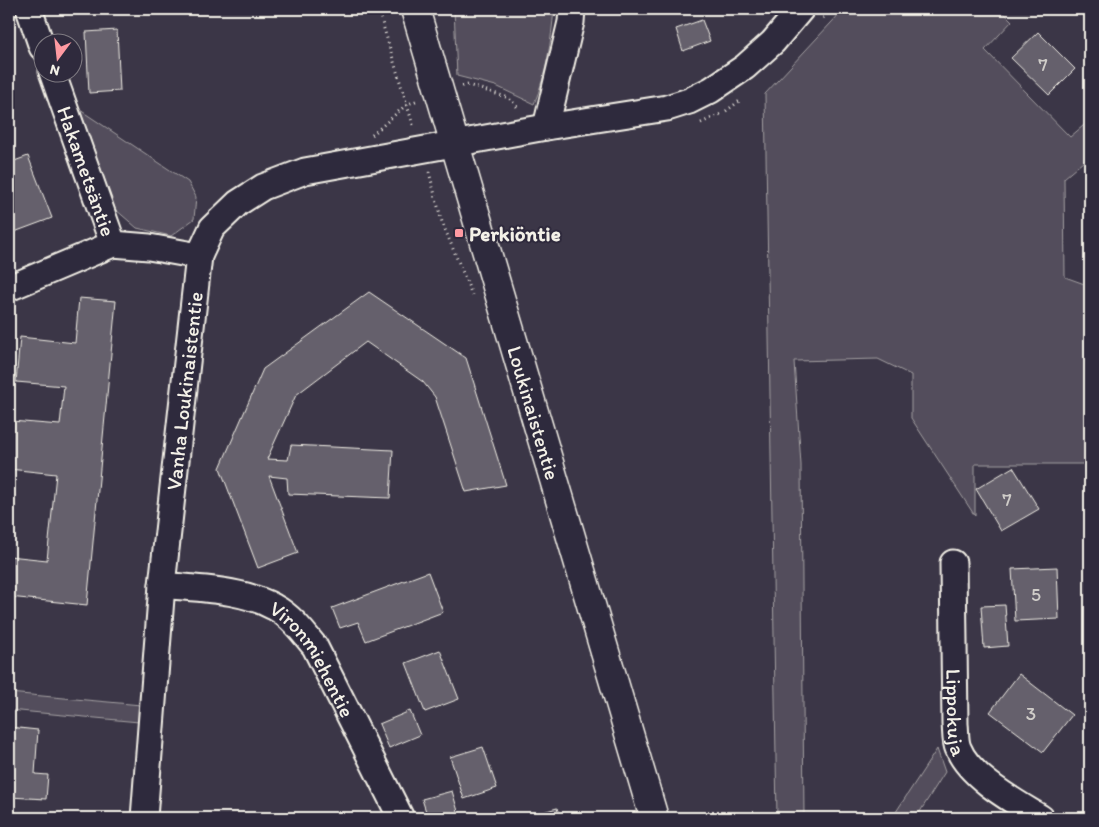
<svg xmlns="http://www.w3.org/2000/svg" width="1099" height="827" font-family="Itim,sans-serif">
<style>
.green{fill:#534e5c;stroke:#a4a0a2}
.building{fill:#65616c;stroke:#f4f1e8}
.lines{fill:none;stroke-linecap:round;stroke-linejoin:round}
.minor-casing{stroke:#f4f1e8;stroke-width:29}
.tertiary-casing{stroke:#f4f1e8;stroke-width:31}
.path{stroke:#f4f1e8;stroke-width:3;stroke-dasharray:1 4;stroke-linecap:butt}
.minor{stroke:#2f2a3d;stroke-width:25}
.tertiary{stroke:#2f2a3d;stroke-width:28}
.poi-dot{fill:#ff9aa2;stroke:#2f2a3d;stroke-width:2}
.labels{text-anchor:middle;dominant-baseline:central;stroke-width:4;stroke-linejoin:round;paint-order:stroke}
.number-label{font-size:19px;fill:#d0cdc9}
.street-label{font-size:21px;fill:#f4f1e8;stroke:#2f2a3d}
.poi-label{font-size:21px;font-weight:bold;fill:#f4f1e8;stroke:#2f2a3d;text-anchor:start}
</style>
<rect width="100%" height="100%" fill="#3b3647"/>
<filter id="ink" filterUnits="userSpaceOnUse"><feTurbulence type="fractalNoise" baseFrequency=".02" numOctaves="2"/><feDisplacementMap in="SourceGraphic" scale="10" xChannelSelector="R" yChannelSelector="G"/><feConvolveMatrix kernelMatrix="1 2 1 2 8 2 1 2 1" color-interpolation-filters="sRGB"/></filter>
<g filter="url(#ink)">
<g class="green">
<path d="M 454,9 L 554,9 C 551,42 547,73 534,104 L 496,86 L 457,76 Z"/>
<path d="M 844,9 L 1000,9 L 1012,21 L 985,50 L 1070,137 L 1090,120 L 1090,156 L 1064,178 L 1065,277 L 1090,286 L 1090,464 L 975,464 L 975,516 L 911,418 L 911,375 L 878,359 L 794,361 L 801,465 L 804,818 L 777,818 L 765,94 Z"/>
<path d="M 80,110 L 188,182 L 196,197 L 194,219 L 171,236 L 137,228 L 115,209 Z"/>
<path d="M 9,693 L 141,705 L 139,722 L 9,710 Z"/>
<path d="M 937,749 L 945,772 L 916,818 L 892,818 Z"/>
</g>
<g class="building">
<path d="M 702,20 L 710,41 L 683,51 L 676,29 Z"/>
<path d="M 117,30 L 120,91 L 89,93 L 86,32 Z"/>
<path d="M 1038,32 L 1075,69 L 1049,95 L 1011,58 Z"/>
<path d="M 28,156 L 52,218 L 9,234 L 9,163 Z"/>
<path d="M 369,292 L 466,358 L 506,485 L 466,492 L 435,397 L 423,382 L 366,342 L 296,395 L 267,459 L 288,460 L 291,445 L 393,450 L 390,498 L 288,494 L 287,478 L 269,476 L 298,553 L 258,568 L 220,468 L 263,369 Z"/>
<path d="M 79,298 L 116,301 L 87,605 L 9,597 L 9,556 L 47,560 L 56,474 L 9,469 L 11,421 L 60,425 L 64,386 L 16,382 L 20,337 L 75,343 Z"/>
<path d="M 1013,467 L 1039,509 L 1001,531 L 976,489 Z"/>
<path d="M 1057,567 L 1059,619 L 1015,621 L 1012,569 Z"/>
<path d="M 428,572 L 443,612 L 366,641 L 358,622 L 340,628 L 332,608 Z"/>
<path d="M 1005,605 L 1008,646 L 984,648 L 981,606 Z"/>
<path d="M 440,650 L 459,699 L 425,712 L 406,663 Z"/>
<path d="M 1019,674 L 1072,715 L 1043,752 L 990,712 Z"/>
<path d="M 410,711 L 420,735 L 389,748 L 379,724 Z"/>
<path d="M 9,727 L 38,730 L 35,774 L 48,775 L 46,799 L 9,797 Z"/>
<path d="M 483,747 L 497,788 L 464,799 L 450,757 Z"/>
<path d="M 452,791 L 460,818 L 428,818 L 422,799 Z"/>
<path d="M 557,808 L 560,818 L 522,818 Z"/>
</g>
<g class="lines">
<g class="minor-casing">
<g id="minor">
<path d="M 29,9 L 42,47"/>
<path id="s1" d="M 52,72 L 113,244 L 149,247 L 199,256"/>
<path d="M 546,127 L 571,22 L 572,9"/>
<path d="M 9,288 L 113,244"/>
<path id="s2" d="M 953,563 L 955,724 C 956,731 955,741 958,748 C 969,777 1015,802 1041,818"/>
<path id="s3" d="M 162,585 C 198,589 242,589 274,607 C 291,616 303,632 315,647 L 401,818"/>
<path id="s4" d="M 144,818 L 162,585 L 199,256 L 212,228 L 238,203 L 263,187 L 305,171 L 546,127 L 667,108 L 689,101 L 711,90 L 745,67 L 773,42 L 801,9"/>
</g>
</g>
<g class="tertiary-casing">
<g id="tertiary">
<path id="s5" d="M 415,9 L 654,818"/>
</g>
</g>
<g class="path">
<path d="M 378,9 L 414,128"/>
<path d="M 823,18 L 831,9"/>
<path d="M 462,86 L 468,85 L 509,98 L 519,109"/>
<path d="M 726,111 L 741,100"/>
<path d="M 701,123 L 721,114"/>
<path d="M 372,135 L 406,105 L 418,100"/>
<path d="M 429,172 L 442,222 L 472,295"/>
</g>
<use href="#minor" class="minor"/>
<use href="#tertiary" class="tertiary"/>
</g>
</g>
<rect class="poi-dot" x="454" y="228" width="10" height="10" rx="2.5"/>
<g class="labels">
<g class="number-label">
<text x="1043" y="64">7</text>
<text x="1007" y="499">7</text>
<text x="1036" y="594">5</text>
<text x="1031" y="713">3</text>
</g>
<g class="street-label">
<text stroke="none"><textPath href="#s1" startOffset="105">Hakametsäntie</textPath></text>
<text stroke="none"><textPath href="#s4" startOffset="429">Vanha Loukinaistentie</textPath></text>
<text stroke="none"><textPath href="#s5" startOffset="421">Loukinaistentie</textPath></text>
<text stroke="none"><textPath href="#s3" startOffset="181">Vironmiehentie</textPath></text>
<text stroke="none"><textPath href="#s2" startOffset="149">Lippokuja</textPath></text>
</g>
<g class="poi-label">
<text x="469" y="233">Perkiöntie</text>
</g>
</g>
<rect width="1099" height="827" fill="none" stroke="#2f2a3d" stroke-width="30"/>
<rect x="15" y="15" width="1069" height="797" fill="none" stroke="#f4f1e8" stroke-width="2" filter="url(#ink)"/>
<g transform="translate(58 58) rotate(195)"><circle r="24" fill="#2f2a3d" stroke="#7e7a81"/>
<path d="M0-4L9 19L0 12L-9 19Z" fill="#ff9aa2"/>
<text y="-8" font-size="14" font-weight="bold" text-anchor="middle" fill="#f4f1e8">N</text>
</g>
</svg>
